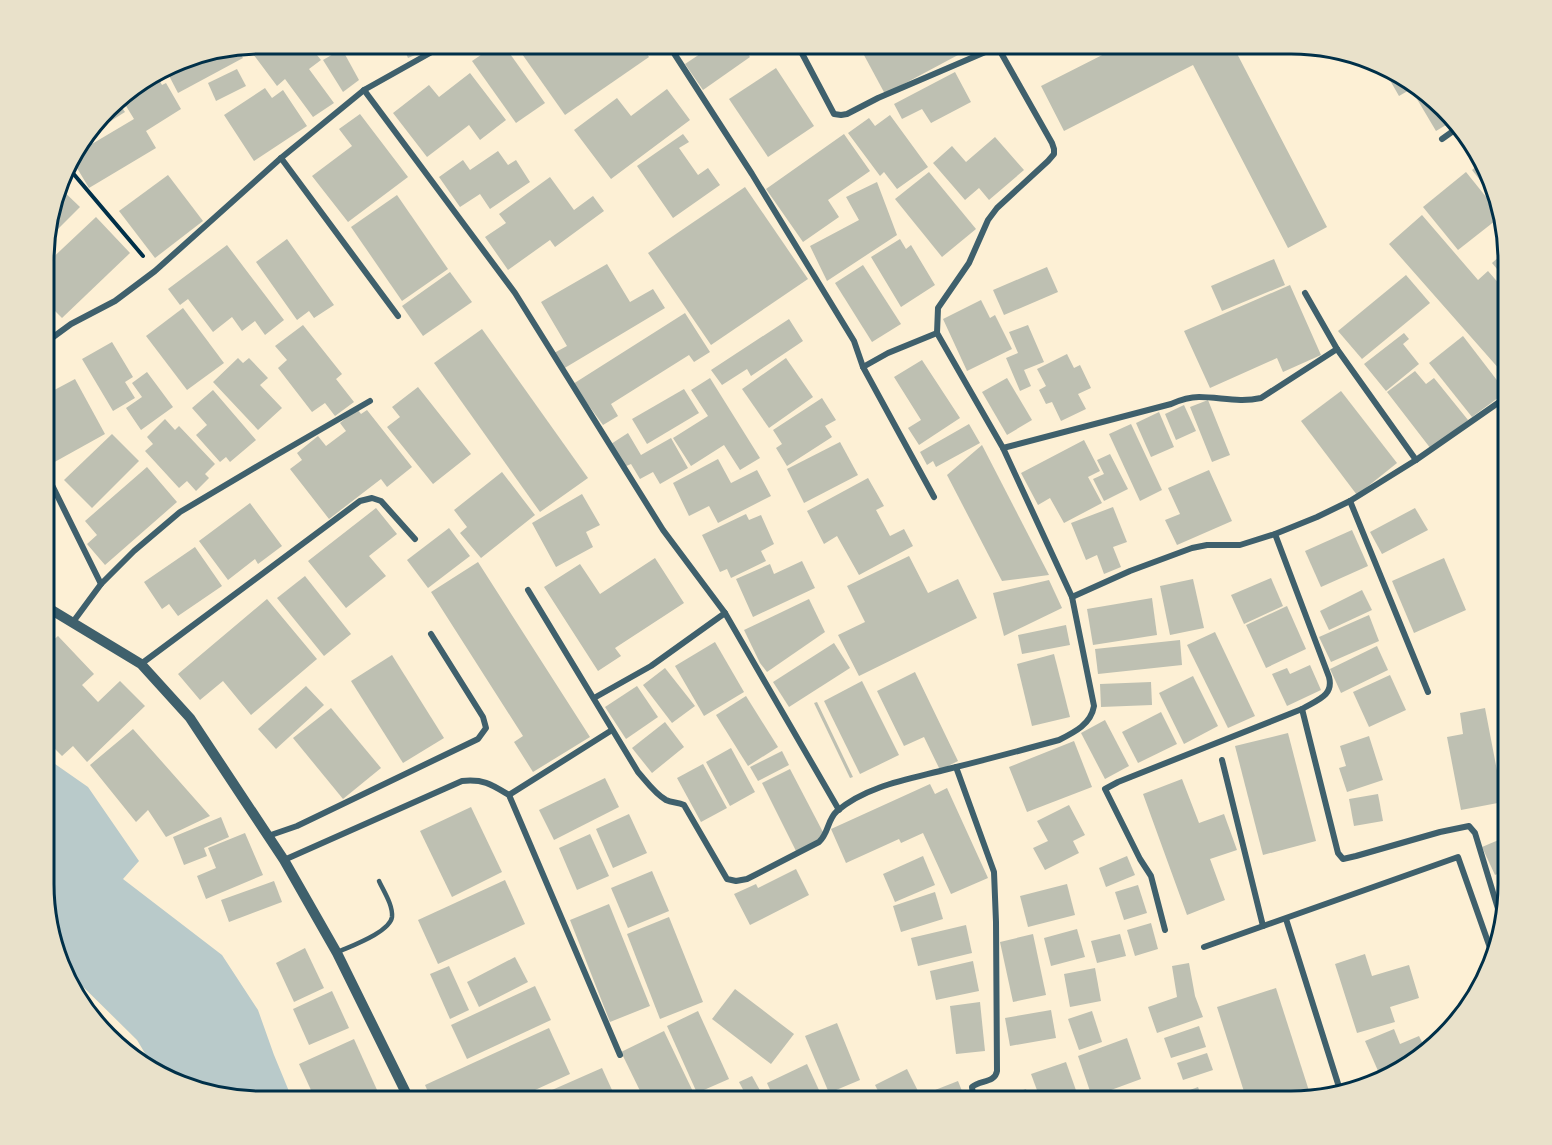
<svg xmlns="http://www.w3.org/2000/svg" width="1552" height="1145" font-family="Ubuntu,sans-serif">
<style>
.green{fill:#b9caca}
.building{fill:#bec0b2}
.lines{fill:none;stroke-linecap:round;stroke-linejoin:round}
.path{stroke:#003049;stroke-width:4}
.service{stroke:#3f606c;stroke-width:4.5}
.minor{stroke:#3f606c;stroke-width:6}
.tertiary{stroke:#3f606c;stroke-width:10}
.rim{fill:none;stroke:#003049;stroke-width:3}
</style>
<rect width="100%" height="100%" fill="#fdf0d5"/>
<path class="green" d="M 45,757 L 88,787 L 139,861 L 123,879 L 222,955 L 258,1010 L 274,1055 L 293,1101 L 247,1101 L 191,1090 L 155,1070 L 137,1040 L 65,969 L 45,912 Z"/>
<g class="building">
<path d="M 261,44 L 308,44 L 321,60 L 309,69 L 334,103 L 313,117 L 285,79 L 277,86 L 247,46 Z"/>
<path d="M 325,44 L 346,44 L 331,53 Z"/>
<path d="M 363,44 L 397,44 L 367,54 Z"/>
<path d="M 402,44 L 441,44 L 408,58 Z"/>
<path d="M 497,44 L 503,44 L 545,103 L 516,123 L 472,61 Z"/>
<path d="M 515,44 L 640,44 L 649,57 L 565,115 Z"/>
<path d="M 673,44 L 707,44 L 694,52 L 689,44 L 678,52 Z"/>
<path d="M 715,44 L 741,44 L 750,57 L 703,90 L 685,64 Z"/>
<path d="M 858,44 L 952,44 L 958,55 L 885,94 Z"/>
<path d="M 1124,44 L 1232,44 L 1327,227 L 1288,248 L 1193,65 L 1064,131 L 1041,86 Z"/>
<path d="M 237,48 L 243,58 L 178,93 L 165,68 L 178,60 Z"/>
<path d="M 342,49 L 359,80 L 343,92 L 323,60 Z"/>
<path d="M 1380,63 L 1384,66 L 1418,85 L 1399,96 Z"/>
<path d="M 776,68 L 814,126 L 768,157 L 729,99 Z"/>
<path d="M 237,69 L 246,86 L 216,101 L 208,83 Z"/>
<path d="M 955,72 L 971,102 L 931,123 L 922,109 L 902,119 L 894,104 Z"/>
<path d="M 470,73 L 506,120 L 480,140 L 469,125 L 427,157 L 393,113 L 429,85 L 439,97 Z"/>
<path d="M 156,74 L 162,85 L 166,83 L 181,109 L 146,131 L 156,148 L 89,188 L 71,158 L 75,154 L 134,119 L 120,96 Z"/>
<path d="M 265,88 L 272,98 L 283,90 L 307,126 L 254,161 L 224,115 Z"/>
<path d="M 667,89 L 690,120 L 611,179 L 574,130 L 617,98 L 631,116 Z"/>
<path d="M 1424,89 L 1451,122 L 1436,131 L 1414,94 Z"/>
<path d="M 116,99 L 125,112 L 95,131 L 94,129 Z"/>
<path d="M 360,114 L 408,177 L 348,222 L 312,176 L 352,146 L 339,129 Z"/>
<path d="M 890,115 L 928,167 L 897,189 L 884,172 L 880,176 L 848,133 L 869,118 L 875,126 Z"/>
<path d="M 683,134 L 689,142 L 679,148 L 698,175 L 708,168 L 720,185 L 673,218 L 637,166 Z"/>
<path d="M 844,134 L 870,171 L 828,200 L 839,217 L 803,242 L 766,189 Z"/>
<path d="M 995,137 L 1024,170 L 989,200 L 979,188 L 965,200 L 933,163 L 952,146 L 966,162 Z"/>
<path d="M 498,151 L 508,165 L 516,160 L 530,182 L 490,209 L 480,194 L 460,207 L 439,177 L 463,160 L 470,170 Z"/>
<path d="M 1483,161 L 1486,165 L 1495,199 L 1472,170 Z"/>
<path d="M 929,172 L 976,229 L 942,257 L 895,199 Z"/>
<path d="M 1466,172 L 1499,213 L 1500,217 L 1458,250 L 1423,207 Z"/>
<path d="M 168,175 L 203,221 L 155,258 L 119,211 Z"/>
<path d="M 550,177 L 574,210 L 593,196 L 604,211 L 555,247 L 550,240 L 508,270 L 485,237 L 506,223 L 499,214 Z"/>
<path d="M 877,182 L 897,235 L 827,281 L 810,246 L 859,220 L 846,197 Z"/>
<path d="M 59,187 L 80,207 L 45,242 L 45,233 Z"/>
<path d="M 745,187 L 808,279 L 711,345 L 648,253 Z"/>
<path d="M 397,195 L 448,269 L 402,301 L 351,227 Z"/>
<path d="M 1422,215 L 1478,280 L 1488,271 L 1508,294 L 1508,379 L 1389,244 Z"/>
<path d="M 96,217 L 130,253 L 62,318 L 45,301 L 45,265 Z"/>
<path d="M 287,239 L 334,305 L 314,318 L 309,311 L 297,320 L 256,262 Z"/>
<path d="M 900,239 L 906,249 L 911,245 L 935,285 L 901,307 L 871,257 Z"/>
<path d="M 227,245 L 284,320 L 265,335 L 255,321 L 242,331 L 232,317 L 213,332 L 188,299 L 180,305 L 168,289 Z"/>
<path d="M 1508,249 L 1508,282 L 1492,263 Z"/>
<path d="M 1274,259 L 1285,285 L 1222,311 L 1211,286 Z"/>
<path d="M 607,264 L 630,302 L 653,289 L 665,308 L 563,369 L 554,353 L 567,346 L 541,302 Z"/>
<path d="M 863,265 L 901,324 L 872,342 L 835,283 Z"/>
<path d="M 1047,267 L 1058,292 L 1004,315 L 993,290 Z"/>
<path d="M 450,272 L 472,302 L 423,336 L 402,306 Z"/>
<path d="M 1406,275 L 1430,303 L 1362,359 L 1338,331 Z"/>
<path d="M 1290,285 L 1321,355 L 1283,372 L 1277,358 L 1210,388 L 1184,331 Z"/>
<path d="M 981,300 L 990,318 L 995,315 L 1012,349 L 967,371 L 943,319 Z"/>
<path d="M 183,308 L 224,363 L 187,390 L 146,336 Z"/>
<path d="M 685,313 L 710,352 L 694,362 L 689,355 L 611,404 L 618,416 L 603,425 L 573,384 Z"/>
<path d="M 789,319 L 803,341 L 751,376 L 747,369 L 722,385 L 711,370 Z"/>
<path d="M 303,325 L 342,374 L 336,379 L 354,402 L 335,416 L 325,403 L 312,412 L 278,368 L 287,360 L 275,346 Z"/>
<path d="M 1028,325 L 1044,362 L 1024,370 L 1031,386 L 1020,391 L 1006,358 L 1018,353 L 1009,332 Z"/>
<path d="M 482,329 L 588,478 L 540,512 L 434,363 Z"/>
<path d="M 1404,333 L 1409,339 L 1403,344 L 1419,364 L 1386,391 L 1364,364 Z"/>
<path d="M 1463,336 L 1506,392 L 1472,417 L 1429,363 Z"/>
<path d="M 112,342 L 133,377 L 125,382 L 135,398 L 113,411 L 82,359 Z"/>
<path d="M 1067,354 L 1074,368 L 1080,365 L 1091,388 L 1078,394 L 1086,409 L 1061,421 L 1052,402 L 1046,404 L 1039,390 L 1046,386 L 1037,369 Z"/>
<path d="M 238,358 L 243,363 L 249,358 L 268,378 L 260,385 L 282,408 L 258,430 L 213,382 Z"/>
<path d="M 786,358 L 813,397 L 769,428 L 742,389 Z"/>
<path d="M 922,360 L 960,418 L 919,445 L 908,428 L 921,420 L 894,377 Z"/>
<path d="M 1415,371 L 1426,384 L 1434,378 L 1468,420 L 1431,449 L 1387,392 Z"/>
<path d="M 147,372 L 173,407 L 141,430 L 126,408 L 142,397 L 132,383 Z"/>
<path d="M 710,378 L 760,458 L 740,470 L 724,445 L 691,466 L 673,438 L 708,416 L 691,390 Z"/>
<path d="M 1007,378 L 1032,420 L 1007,435 L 982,392 Z"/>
<path d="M 75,379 L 105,434 L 51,464 L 45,454 L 45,395 Z"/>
<path d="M 418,387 L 471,454 L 433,484 L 387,427 L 400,417 L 392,407 Z"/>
<path d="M 684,389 L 699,413 L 647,444 L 632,419 Z"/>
<path d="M 213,390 L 256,440 L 230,462 L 226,457 L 220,462 L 196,435 L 207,425 L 192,408 Z"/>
<path d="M 1341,391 L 1397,463 L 1357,495 L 1301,421 Z"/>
<path d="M 822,398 L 836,420 L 825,426 L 832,437 L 787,466 L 776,448 L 782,444 L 773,430 Z"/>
<path d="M 1208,400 L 1230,455 L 1212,462 L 1190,407 Z"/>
<path d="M 1184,405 L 1196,431 L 1176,440 L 1165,414 Z"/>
<path d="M 357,409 L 361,414 L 367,410 L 412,467 L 387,487 L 381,479 L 329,519 L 290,469 L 302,460 L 297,453 L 318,436 L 326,446 L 346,431 L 340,423 Z"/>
<path d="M 1159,412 L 1174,447 L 1151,457 L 1136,423 Z"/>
<path d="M 165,419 L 175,430 L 179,426 L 215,464 L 205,474 L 209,478 L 196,491 L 187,481 L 179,488 L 145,451 L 153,444 L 147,437 Z"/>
<path d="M 969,424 L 980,443 L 936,467 L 933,461 L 927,465 L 920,452 Z"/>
<path d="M 1131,424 L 1162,490 L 1140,501 L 1109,434 Z"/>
<path d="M 628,433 L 641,455 L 671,438 L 688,468 L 660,484 L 653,472 L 640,479 L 631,464 L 624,467 L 611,444 Z"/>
<path d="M 112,434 L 139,461 L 92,508 L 64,480 Z"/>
<path d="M 1084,440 L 1100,471 L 1088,477 L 1102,503 L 1064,523 L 1050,498 L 1038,505 L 1021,473 Z"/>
<path d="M 840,442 L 858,475 L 804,503 L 787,469 Z"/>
<path d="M 982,445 L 1049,575 L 1002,581 L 947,475 Z"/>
<path d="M 1110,454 L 1128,489 L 1104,501 L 1093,479 L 1104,474 L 1097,460 Z"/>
<path d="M 718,459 L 731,483 L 757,470 L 771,496 L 718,523 L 709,506 L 689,516 L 673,483 Z"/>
<path d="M 147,467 L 177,502 L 105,565 L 87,544 L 97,535 L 85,521 Z"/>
<path d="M 1209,470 L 1232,521 L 1177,545 L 1165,520 L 1180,514 L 1168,488 Z"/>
<path d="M 502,472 L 535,515 L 481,558 L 460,533 L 467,527 L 454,510 Z"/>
<path d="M 868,478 L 884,506 L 876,510 L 890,536 L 904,529 L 913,546 L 859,575 L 837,536 L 824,544 L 807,511 Z"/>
<path d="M 582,494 L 600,525 L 586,532 L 593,547 L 556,567 L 532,523 Z"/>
<path d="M 250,503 L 282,546 L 258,564 L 255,559 L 228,580 L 199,541 Z"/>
<path d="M 1113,507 L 1127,542 L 1113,547 L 1121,567 L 1104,574 L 1097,555 L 1086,560 L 1071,523 Z"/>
<path d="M 376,508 L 397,534 L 369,556 L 386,576 L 346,608 L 308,561 Z"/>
<path d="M 1415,508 L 1428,530 L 1382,554 L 1370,532 Z"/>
<path d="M 746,514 L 749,520 L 761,515 L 774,544 L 761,551 L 766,561 L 731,578 L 727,569 L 720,572 L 702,535 Z"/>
<path d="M 449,528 L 470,556 L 428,588 L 407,560 Z"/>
<path d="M 1352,530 L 1368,566 L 1321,587 L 1305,551 Z"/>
<path d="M 195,547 L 222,586 L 178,616 L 169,604 L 162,609 L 144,582 Z"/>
<path d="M 909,556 L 928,593 L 958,579 L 977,618 L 859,676 L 838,635 L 865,622 L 847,586 Z"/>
<path d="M 655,558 L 684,603 L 615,648 L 621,656 L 598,671 L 544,587 L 580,564 L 600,594 Z"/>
<path d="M 1444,558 L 1466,610 L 1414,633 L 1392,581 Z"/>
<path d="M 802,561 L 815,588 L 753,617 L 736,579 L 770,564 L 774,574 Z"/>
<path d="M 478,562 L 590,737 L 533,772 L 514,742 L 523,736 L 431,592 Z"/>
<path d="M 305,576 L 351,634 L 324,656 L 277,598 Z"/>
<path d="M 1271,578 L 1283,606 L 1244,624 L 1231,595 Z"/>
<path d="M 1193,579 L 1204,628 L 1170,635 L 1160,586 Z"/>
<path d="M 1049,580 L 1062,608 L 1004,636 L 993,593 Z"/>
<path d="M 1362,590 L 1372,610 L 1329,630 L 1320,611 Z"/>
<path d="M 1152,598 L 1157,635 L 1093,645 L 1087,609 Z"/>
<path d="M 267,599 L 317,659 L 251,715 L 223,681 L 200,700 L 178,674 Z"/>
<path d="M 809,599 L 825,632 L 767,672 L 760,663 L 744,630 Z"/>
<path d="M 1287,606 L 1306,649 L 1266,668 L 1246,625 Z"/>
<path d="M 1369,615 L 1379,641 L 1331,662 L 1319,637 Z"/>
<path d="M 1066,625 L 1070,645 L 1022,654 L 1018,635 Z"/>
<path d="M 1215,632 L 1255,716 L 1228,728 L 1187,645 Z"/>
<path d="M 58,636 L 94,674 L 82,685 L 98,702 L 120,681 L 145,706 L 87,762 L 73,746 L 62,756 L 45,739 L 45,647 Z"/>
<path d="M 1180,640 L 1182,665 L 1098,674 L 1095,649 Z"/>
<path d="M 715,642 L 744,692 L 704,716 L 675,666 Z"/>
<path d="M 834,643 L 850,668 L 789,707 L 773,682 Z"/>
<path d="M 1377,646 L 1388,670 L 1341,693 L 1330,669 Z"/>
<path d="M 1054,654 L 1070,717 L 1032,726 L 1017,664 Z"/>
<path d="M 392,655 L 444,738 L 403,763 L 351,681 Z"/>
<path d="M 1310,665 L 1321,690 L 1287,706 L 1272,674 L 1287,668 L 1290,674 Z"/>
<path d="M 665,668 L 695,706 L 672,723 L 643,685 Z"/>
<path d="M 915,672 L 958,761 L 940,770 L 924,737 L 904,746 L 877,691 Z"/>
<path d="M 1390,675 L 1406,710 L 1369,727 L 1353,692 Z"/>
<path d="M 1193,676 L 1218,726 L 1184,744 L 1159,693 Z"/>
<path d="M 862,681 L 899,755 L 860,774 L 824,701 Z"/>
<path d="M 1151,682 L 1152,705 L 1101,707 L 1100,684 Z"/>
<path d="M 306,686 L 324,705 L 276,749 L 258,729 Z"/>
<path d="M 637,686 L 658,717 L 626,739 L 605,707 Z"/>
<path d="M 746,696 L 778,747 L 748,766 L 716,715 Z"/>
<path d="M 817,702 L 853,777 L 850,778 L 814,703 Z"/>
<path d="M 331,708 L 381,768 L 343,799 L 293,738 Z"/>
<path d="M 1485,708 L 1503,802 L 1461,810 L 1447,737 L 1463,734 L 1460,713 Z"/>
<path d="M 1161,712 L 1177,744 L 1138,763 L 1122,732 Z"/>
<path d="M 1105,720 L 1129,766 L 1105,779 L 1081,733 Z"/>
<path d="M 665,722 L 684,747 L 652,773 L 632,748 Z"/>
<path d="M 133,729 L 210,816 L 166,837 L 148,810 L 136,822 L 90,765 Z"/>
<path d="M 1288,733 L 1316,841 L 1263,855 L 1235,746 Z"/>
<path d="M 1369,736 L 1383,780 L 1347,792 L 1339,768 L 1346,766 L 1340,746 Z"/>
<path d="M 1074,741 L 1092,787 L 1027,812 L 1009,767 Z"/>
<path d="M 731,748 L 755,792 L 730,806 L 706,762 Z"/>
<path d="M 782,751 L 789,765 L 758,781 L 750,767 Z"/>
<path d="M 703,764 L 727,808 L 701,822 L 677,778 Z"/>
<path d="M 790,769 L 825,836 L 796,851 L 762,783 Z"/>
<path d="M 605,778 L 619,807 L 554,840 L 539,810 Z"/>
<path d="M 1182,779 L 1199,823 L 1224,814 L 1237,850 L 1210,859 L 1225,900 L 1187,915 L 1143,794 Z"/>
<path d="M 930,784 L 935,794 L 947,788 L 988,878 L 951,894 L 923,833 L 901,843 L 899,839 L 846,863 L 831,829 Z"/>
<path d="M 1378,794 L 1383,821 L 1354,826 L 1349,799 Z"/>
<path d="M 1069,805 L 1085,835 L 1073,841 L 1079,853 L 1045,870 L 1033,848 L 1048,841 L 1037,821 Z"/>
<path d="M 471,807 L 502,872 L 452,897 L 420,831 Z"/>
<path d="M 629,814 L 647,853 L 613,868 L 596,829 Z"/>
<path d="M 221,817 L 229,837 L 204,848 L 207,856 L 184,865 L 173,837 Z"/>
<path d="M 245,833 L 263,875 L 206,899 L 197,876 L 216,868 L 208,848 Z"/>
<path d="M 590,834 L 609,876 L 577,890 L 559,848 Z"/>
<path d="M 1508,836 L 1508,869 L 1495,875 L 1482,847 Z"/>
<path d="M 923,856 L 935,885 L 895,902 L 883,874 Z"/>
<path d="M 1127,856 L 1135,875 L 1106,887 L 1099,868 Z"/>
<path d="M 796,869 L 809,895 L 750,925 L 734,894 L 756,884 L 758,888 Z"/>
<path d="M 652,871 L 669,911 L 628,928 L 611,888 Z"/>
<path d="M 1508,876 L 1508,898 L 1507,904 L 1498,879 Z"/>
<path d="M 505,880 L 525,924 L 438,964 L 418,920 Z"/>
<path d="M 274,881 L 282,902 L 229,922 L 221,900 Z"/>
<path d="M 1067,884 L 1075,915 L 1028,927 L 1020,896 Z"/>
<path d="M 1138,885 L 1147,913 L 1124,920 L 1115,892 Z"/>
<path d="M 935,892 L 943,919 L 901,932 L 893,906 Z"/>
<path d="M 609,904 L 650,1006 L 610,1022 L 570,920 Z"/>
<path d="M 669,917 L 703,1002 L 660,1019 L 627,934 Z"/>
<path d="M 1151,923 L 1158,949 L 1135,956 L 1127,930 Z"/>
<path d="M 966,925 L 972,953 L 918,966 L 911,938 Z"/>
<path d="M 1077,929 L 1085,957 L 1051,966 L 1044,938 Z"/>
<path d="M 1033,934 L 1046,995 L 1013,1002 L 1000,942 Z"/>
<path d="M 1120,934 L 1126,956 L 1097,963 L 1091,941 Z"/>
<path d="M 305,948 L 324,988 L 294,1002 L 276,963 Z"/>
<path d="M 1365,954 L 1372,976 L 1409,965 L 1419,998 L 1390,1007 L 1395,1022 L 1357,1033 L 1335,964 Z"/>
<path d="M 515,957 L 528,982 L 479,1007 L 467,982 Z"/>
<path d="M 973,961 L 979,991 L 936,1000 L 930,971 Z"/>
<path d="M 1189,963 L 1195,996 L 1203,1017 L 1157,1033 L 1148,1007 L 1177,997 L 1172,966 Z"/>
<path d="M 449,966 L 469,1010 L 450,1019 L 430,974 Z"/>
<path d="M 1095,968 L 1101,1001 L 1070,1007 L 1064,974 Z"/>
<path d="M 535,986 L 551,1020 L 467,1059 L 451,1025 Z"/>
<path d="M 1276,988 L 1311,1097 L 1291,1101 L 1247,1101 L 1217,1007 Z"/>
<path d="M 735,989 L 794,1034 L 771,1064 L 712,1019 Z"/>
<path d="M 332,991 L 349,1028 L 309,1045 L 293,1009 Z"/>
<path d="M 980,1002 L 985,1051 L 956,1054 L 950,1006 Z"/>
<path d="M 1051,1010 L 1056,1038 L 1010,1046 L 1005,1018 Z"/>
<path d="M 698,1011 L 729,1079 L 697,1093 L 667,1026 Z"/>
<path d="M 1092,1011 L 1102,1042 L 1079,1050 L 1068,1019 Z"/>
<path d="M 837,1023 L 860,1080 L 829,1093 L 805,1036 Z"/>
<path d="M 1199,1026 L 1206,1047 L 1171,1058 L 1164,1038 Z"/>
<path d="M 549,1028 L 570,1074 L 511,1101 L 432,1101 L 425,1085 Z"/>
<path d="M 1394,1029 L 1400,1044 L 1419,1036 L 1425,1048 L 1387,1079 L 1382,1080 L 1365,1041 Z"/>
<path d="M 664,1031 L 697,1100 L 695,1101 L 645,1101 L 621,1052 Z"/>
<path d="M 1127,1038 L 1141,1079 L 1092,1097 L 1078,1056 Z"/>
<path d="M 354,1039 L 382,1101 L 316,1101 L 299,1064 Z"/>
<path d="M 1207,1053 L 1213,1070 L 1183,1080 L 1177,1063 Z"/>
<path d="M 1066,1062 L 1078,1096 L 1063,1101 L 1041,1101 L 1031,1074 Z"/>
<path d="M 807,1064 L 824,1101 L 775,1101 L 767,1083 Z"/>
<path d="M 602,1068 L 617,1101 L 556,1101 L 552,1090 Z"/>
<path d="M 907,1069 L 919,1093 L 902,1101 L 883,1101 L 875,1085 Z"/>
<path d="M 752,1076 L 766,1101 L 749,1101 L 739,1082 Z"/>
<path d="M 958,1081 L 966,1101 L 934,1101 L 930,1092 Z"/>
<path d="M 1198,1087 L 1203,1101 L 1160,1101 Z"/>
<path d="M 1026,1089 L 1030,1101 L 991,1101 Z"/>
<path d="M 736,1091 L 741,1101 L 716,1101 Z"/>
</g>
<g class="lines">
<path class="path" d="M 66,165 L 143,256"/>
<path class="service" d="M 338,952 C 351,946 390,932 392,917 C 393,905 384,892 379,881"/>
<g class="minor">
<path d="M 668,44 L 752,174 L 854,341 L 863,367 L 934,497"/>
<path d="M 797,44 L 834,114 L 841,115 L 847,114 L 878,98 L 1004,44"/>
<path d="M 364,90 L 515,293 L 663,530 L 725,613 L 839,810"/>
<path d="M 1442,139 L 1456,129"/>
<path d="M 281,158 L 398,316"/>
<path d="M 1305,293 L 1337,349 L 1416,460"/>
<path d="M 937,333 L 938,308 L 969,263 L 988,220 L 997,208 L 1048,161 L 1054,154 L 1054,149 L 1052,143 L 996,44"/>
<path d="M 45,343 L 71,324 L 115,301 L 155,271 L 281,158 L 364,90 L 446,44"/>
<path d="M 863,367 L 888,353 L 937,333 L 1003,448 L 1072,597 L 1130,571 L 1192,548 L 1207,545 L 1240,545 L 1275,534 L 1317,517 L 1350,501 L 1416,460 L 1508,396"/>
<path d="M 1003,448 L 1171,404 C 1180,400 1188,397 1199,397 C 1220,397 1239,403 1261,398 L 1337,349"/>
<path d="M 48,477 L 101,584"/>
<path d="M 1350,501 L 1428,692"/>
<path d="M 528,590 L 638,772 C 646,781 655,794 666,800 C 672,803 678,802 684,805 L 727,879 L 736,881 L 747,879 L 819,842 C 829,833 827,820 837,811 C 868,785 910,779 948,769 C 985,760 1022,750 1059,740 C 1075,732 1091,724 1094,706 L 1072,597"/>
<path d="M 73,622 L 101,584 L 134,551 L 180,512 L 273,457 L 370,401"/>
<path d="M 141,664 L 360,501 L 372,498 L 381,501 L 415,539"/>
<path d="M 594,698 L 651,666 L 725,613"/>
<path d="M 1302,709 L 1338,853 L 1343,859 L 1356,856 L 1440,832 L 1469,826 L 1475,833 L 1502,922"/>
<path d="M 1222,760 L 1263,926"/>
<path d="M 956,767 L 994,872 L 996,922 L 997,1071 C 995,1083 980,1080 972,1087 L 974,1101"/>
<path d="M 509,795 L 612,730"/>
<path d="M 268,836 L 297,826 L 478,739 L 486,728 L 483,717 L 431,634"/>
<path d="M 284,860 L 462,781 C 484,779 491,784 509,795 L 620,1055"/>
<path d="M 1286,919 L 1340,1090"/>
<path d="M 1165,930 L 1151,876 L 1140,859 L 1105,789 L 1118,782 L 1302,709 C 1317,700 1334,696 1329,677 L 1275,534"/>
<path d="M 1204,947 L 1458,857 L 1494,959"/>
</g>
<path class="tertiary" d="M 45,606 L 141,664 L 190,718 L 284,860 L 337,953 L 410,1101"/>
</g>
<path d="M0 0H1552V1145H0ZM261 54H1291A207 207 0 0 1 1498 261V884A207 207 0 0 1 1291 1091H261A207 207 0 0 1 54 884V261A207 207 0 0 1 261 54Z" fill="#e9e1ca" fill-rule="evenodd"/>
<path class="rim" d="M261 54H1291A207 207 0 0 1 1498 261V884A207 207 0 0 1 1291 1091H261A207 207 0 0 1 54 884V261A207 207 0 0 1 261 54Z"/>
</svg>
